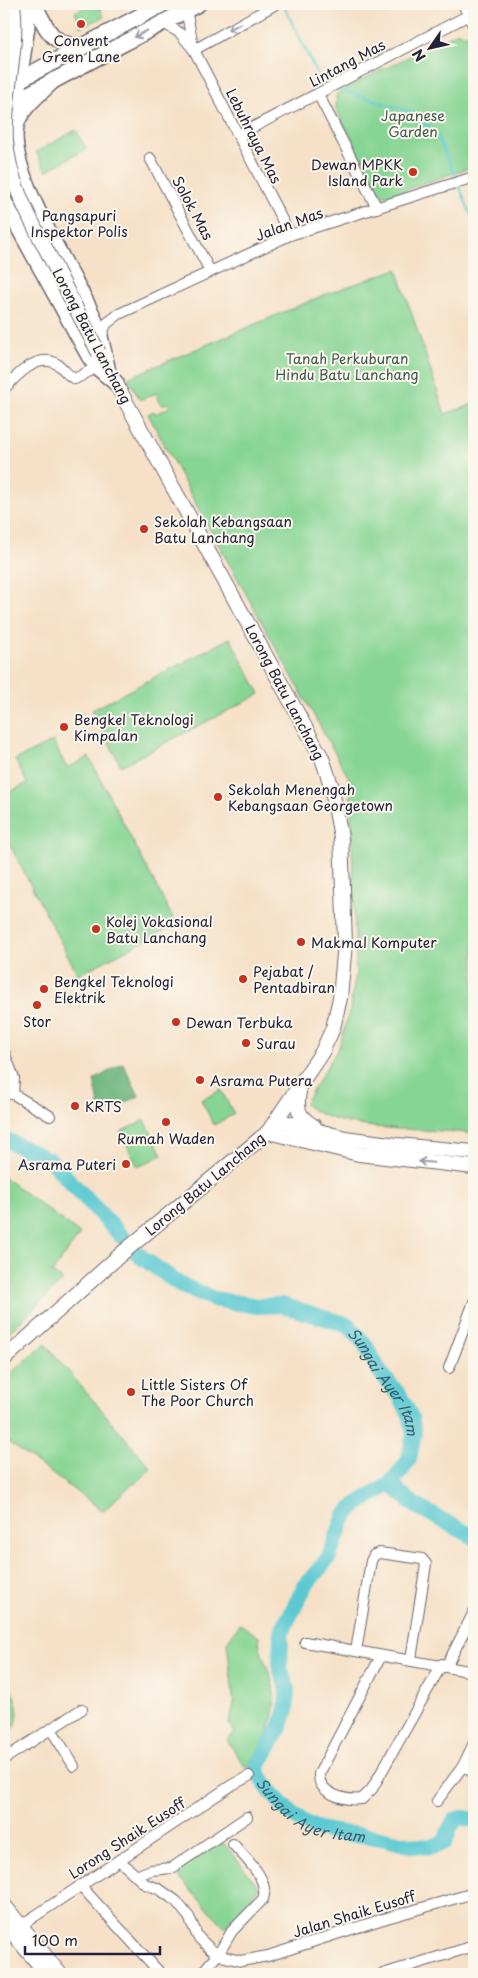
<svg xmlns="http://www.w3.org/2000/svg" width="478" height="1978" font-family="'Playpen Sans',sans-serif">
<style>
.green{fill:#87d594;stroke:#547c68}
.forest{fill:#6db67e;stroke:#486c5c}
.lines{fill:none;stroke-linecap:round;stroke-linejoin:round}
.stream{stroke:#5cc9d2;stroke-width:2.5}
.river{stroke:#5cc9d2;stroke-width:16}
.minor-casing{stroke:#6c656c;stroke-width:12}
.major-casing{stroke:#6c656c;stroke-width:16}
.highway-casing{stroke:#6c656c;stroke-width:18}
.minor{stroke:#fff;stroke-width:10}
.major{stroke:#fff;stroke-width:14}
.highway{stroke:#fff;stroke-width:15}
.major-bridge-casing{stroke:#6c656c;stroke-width:16;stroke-linecap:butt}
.major-bridge{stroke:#fff;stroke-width:14}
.oneway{stroke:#9c9ca7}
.poi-dot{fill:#c8321e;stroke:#fbf7ec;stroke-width:2}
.labels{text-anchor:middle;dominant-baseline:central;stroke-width:4;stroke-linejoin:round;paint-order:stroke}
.poi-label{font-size:14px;fill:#22223b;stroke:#fbf7ec;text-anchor:start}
.street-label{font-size:14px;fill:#22223b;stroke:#fbf7ec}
.park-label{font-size:14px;fill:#405856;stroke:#fbf7ec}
.water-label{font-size:15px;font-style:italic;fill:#365c70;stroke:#fbf7ec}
</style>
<rect width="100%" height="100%" fill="#fbf7ec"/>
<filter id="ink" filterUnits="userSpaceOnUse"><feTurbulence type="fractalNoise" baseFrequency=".02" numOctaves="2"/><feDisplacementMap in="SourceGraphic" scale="10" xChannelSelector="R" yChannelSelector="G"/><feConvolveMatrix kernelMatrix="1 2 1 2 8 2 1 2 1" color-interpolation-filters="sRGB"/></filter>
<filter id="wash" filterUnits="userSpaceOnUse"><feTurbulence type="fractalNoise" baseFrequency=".0096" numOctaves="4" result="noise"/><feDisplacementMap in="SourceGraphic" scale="20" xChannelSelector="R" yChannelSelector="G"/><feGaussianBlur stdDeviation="1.12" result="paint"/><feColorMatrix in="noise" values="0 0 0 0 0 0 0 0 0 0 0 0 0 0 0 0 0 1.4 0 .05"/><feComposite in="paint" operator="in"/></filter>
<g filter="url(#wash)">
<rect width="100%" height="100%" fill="#f6e1c8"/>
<g class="green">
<path d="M 93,4 L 98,4 L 104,17 L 81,27 L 75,12 Z"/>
<path d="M 458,32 L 466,34 L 474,50 L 474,166 L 388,196 L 380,194 L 336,109 L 336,95 L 342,90 Z"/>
<path d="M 76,130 L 86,149 L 46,171 L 36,152 Z"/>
<path d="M 397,269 L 445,414 L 474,404 L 474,1134 C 423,1126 345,1136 304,1104 L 339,1047 L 350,1009 L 356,971 L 350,780 L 193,499 L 148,414 L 154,411 L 155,414 L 170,407 L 168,403 L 161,405 L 156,393 L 140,400 L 128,378 L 324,295 Z"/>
<path d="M 230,638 L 260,694 L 121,766 L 92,710 Z"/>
<path d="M 53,741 L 67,768 L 89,757 L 176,924 L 78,975 L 4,834 L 4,795 L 27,783 L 15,760 Z"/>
<path d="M 221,1090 L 234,1114 L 214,1125 L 201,1100 Z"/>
<path d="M 145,1120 L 162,1155 L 138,1167 L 120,1132 Z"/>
<path d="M 4,1177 L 80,1234 L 52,1273 L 63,1280 L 4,1337 Z"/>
<path d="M 45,1344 L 151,1468 L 138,1482 L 131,1485 L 103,1511 L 4,1439 L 4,1379 Z"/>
<path d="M 240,1624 L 259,1637 C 259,1653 268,1666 272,1681 C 280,1714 266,1743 246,1768 L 227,1740 L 235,1733 L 229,1724 L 234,1704 L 227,1642 Z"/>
<path d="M 4,1678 C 17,1697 27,1721 4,1738 Z"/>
<path d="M 222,1841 L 259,1887 L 225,1928 L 175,1873 Z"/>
</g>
<path class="forest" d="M 123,1063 L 139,1096 L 101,1115 L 94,1080 Z"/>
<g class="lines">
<g class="stream">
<path d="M 283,4 L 320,80 L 327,85"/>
<path d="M 335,88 L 415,113 L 437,135 L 457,180"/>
<path d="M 459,185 L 474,223"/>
</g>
<g class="river">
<path id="s1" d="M 4,1139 L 50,1160 L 140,1256 L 179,1284 L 214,1299 L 258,1306 L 282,1305 L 348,1325 L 364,1343 L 380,1372 L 400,1396 L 411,1417 L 414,1434 L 409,1459 L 402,1470 L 390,1484 L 356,1505 L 344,1518 L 329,1557 L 305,1586 L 281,1633 L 280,1668 L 287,1688 L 286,1709 L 281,1725 L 257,1768 C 261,1781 269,1790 278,1800 C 314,1842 339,1828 385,1839 C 404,1843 426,1852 445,1842 C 452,1824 452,1813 474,1820"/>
<path d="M 390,1484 L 416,1506 L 474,1537"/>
</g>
</g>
</g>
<g filter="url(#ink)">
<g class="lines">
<g class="minor-casing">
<g id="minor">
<path d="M 463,4 L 474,27"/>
<path d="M 186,9 L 193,46"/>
<path d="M 162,22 L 180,33 L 194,50 L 290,235"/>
<path d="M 194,50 L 276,4"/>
<path d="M 318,94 L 377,208"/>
<path d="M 238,135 L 469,15"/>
<path d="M 150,158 L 210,271"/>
<path d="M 101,338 L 106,324 L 119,314 L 290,235 L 474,177"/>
<path d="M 4,389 C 16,376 38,352 57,364 C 64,368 67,376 75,379 L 97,367"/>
<path d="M 4,1052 L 14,1078 L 13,1094"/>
<path d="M 4,1093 L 13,1094 L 50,1116"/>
<path d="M 449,1368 L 474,1302"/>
<path d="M 305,1642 L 474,1672"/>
<path d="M 356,1651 L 371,1561 L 374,1555 L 380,1553 L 422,1559 L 426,1564 L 411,1659"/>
<path d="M 381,1656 L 319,1774 C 318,1794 345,1801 362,1799 L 372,1789 L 442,1664"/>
<path d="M 447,1665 L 474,1612"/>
<path d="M 51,1729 L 74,1766"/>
<path d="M 4,1759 L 82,1709"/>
<path d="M 463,1766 L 474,1772"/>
<path d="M 437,1801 L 463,1766 L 474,1743"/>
<path d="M 119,1860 L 145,1884 L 159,1889 L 176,1901 L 189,1917 L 198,1937 L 211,1950 L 225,1957 L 241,1961 L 268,1956 L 380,1920 L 474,1893"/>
<path d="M 136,1876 L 151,1870 L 172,1868 L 247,1817"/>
<path d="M 80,1885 L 161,1974"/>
<path d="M 20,1926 L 232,1785 L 249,1776"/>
<path d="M 201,1974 L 219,1953 L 232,1931 L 263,1899 C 270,1879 245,1858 233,1844"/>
<path d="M 383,1974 L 474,1946"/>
</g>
</g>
<g class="major-casing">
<g id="major">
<path d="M 299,1091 C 296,1109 298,1117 314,1126"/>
<path d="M 277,1120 L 345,1138 L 397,1145 L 474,1152"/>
<path d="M 268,1132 L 359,1154 L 474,1167"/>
<path d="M 4,1359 L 120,1255 L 268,1132 L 322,1052 L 333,1028 L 340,998 L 345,943 L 341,837 L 331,785 L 322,758 L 110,373"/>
<path d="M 4,1905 L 60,1974"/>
<path d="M 4,1923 L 47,1974"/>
</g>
</g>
<g class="highway-casing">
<g id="highway">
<path d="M 34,4 C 48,30 50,45 83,47"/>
<path d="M 54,80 C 42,92 25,104 18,120 C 0,163 72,271 91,312 C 99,329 103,348 107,367"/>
<path d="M 18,87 L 27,27 L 25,4"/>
<path d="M 4,88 L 163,4"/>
<path d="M 4,107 L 198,4"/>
<path d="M 4,201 L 89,356 L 97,367 L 116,383"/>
</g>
</g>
<use href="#minor" class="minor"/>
<use href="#major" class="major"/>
<use href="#highway" class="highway"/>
<g class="major-bridge-casing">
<path id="major-bridge" d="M 13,4 C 19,50 3,94 6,141 C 9,183 31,220 50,257 C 66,289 82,321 99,353"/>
</g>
<use href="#major-bridge" class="major-bridge"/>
</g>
<defs><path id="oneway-shaft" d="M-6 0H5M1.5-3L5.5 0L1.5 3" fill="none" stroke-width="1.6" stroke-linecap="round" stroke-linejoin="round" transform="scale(1.25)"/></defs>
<g class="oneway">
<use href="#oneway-shaft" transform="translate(234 27) rotate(151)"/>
<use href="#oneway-shaft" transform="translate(141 34) rotate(152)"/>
<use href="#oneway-shaft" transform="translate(426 1162) rotate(-175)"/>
</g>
</g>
<g class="poi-dot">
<circle cx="81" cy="24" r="5"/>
<circle cx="413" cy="172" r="5"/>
<circle cx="79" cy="199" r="5"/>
<circle cx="144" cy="529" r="5"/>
<circle cx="64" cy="727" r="5"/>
<circle cx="218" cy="797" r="5"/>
<circle cx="96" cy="929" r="5"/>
<circle cx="301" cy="942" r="5"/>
<circle cx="243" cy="979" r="5"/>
<circle cx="44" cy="989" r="5"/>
<circle cx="37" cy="1005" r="5"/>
<circle cx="176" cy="1022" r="5"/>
<circle cx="246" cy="1043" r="5"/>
<circle cx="200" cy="1080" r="5"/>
<circle cx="75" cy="1106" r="5"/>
<circle cx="166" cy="1122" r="5"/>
<circle cx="126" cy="1164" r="5"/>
<circle cx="131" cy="1392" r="5"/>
</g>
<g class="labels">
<g class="poi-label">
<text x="81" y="40" text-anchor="middle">Convent<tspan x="81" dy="16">Green Lane</tspan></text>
<text x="403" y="164" text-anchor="end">Dewan MPKK<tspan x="403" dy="16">Island Park</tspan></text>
<text x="79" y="215" text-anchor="middle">Pangsapuri<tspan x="79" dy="16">Inspektor Polis</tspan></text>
<text x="154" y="521">Sekolah Kebangsaan<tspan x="154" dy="16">Batu Lanchang</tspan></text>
<text x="74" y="719">Bengkel Teknologi<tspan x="74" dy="16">Kimpalan</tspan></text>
<text x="228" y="789">Sekolah Menengah<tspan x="228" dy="16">Kebangsaan Georgetown</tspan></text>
<text x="106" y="921">Kolej Vokasional<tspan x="106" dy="16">Batu Lanchang</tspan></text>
<text x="311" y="942">Makmal Komputer</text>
<text x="253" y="971">Pejabat /<tspan x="253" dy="16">Pentadbiran</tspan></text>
<text x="54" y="981">Bengkel Teknologi<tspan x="54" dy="16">Elektrik</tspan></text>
<text x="37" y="1021" text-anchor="middle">Stor</text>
<text x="186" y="1022">Dewan Terbuka</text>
<text x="256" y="1043">Surau</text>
<text x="210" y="1080">Asrama Putera</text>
<text x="85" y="1106">KRTS</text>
<text x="166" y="1138" text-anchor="middle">Rumah Waden</text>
<text x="116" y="1164" text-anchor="end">Asrama Puteri</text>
<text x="141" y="1384">Little Sisters Of<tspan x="141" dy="16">The Poor Church</tspan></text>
</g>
<g class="street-label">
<text transform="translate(347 63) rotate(-28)">Lintang Mas</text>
<text transform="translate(254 136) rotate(63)">Lebuhraya Mas</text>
<text transform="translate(193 208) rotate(62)">Solok Mas</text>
<text transform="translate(289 224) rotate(-20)">Jalan Mas</text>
<text transform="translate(92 336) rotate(62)">Lorong Batu Lanchang</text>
<text transform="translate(285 692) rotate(62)">Lorong Batu Lanchang</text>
<text transform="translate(205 1184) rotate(-40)">Lorong Batu Lanchang</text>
<text transform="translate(127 1838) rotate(-33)">Lorong Shaik Eusoff</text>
<text transform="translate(354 1914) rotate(-17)">Jalan Shaik Eusoff</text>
</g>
<g class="park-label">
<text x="413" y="115">Japanese<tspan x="413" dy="16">Garden</tspan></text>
<text x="347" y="358">Tanah Perkuburan<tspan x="347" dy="16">Hindu Batu Lanchang</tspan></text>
</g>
<g class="water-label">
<text stroke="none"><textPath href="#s1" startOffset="474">Sungai Ayer Itam</textPath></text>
<text stroke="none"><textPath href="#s1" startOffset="999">Sungai Ayer Itam</textPath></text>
</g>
</g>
<rect width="478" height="1978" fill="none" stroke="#fbf7ec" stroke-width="20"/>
<g transform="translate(430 48) rotate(236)" stroke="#fbf7ec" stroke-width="4" paint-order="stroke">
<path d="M0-4L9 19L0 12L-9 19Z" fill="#22223b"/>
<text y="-8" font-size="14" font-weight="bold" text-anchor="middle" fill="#22223b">N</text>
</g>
<path d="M25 1946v8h135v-8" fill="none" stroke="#22223b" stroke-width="2.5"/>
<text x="32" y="1946" font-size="15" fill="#22223b" stroke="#fbf7ec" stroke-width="4" paint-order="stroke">100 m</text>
</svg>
